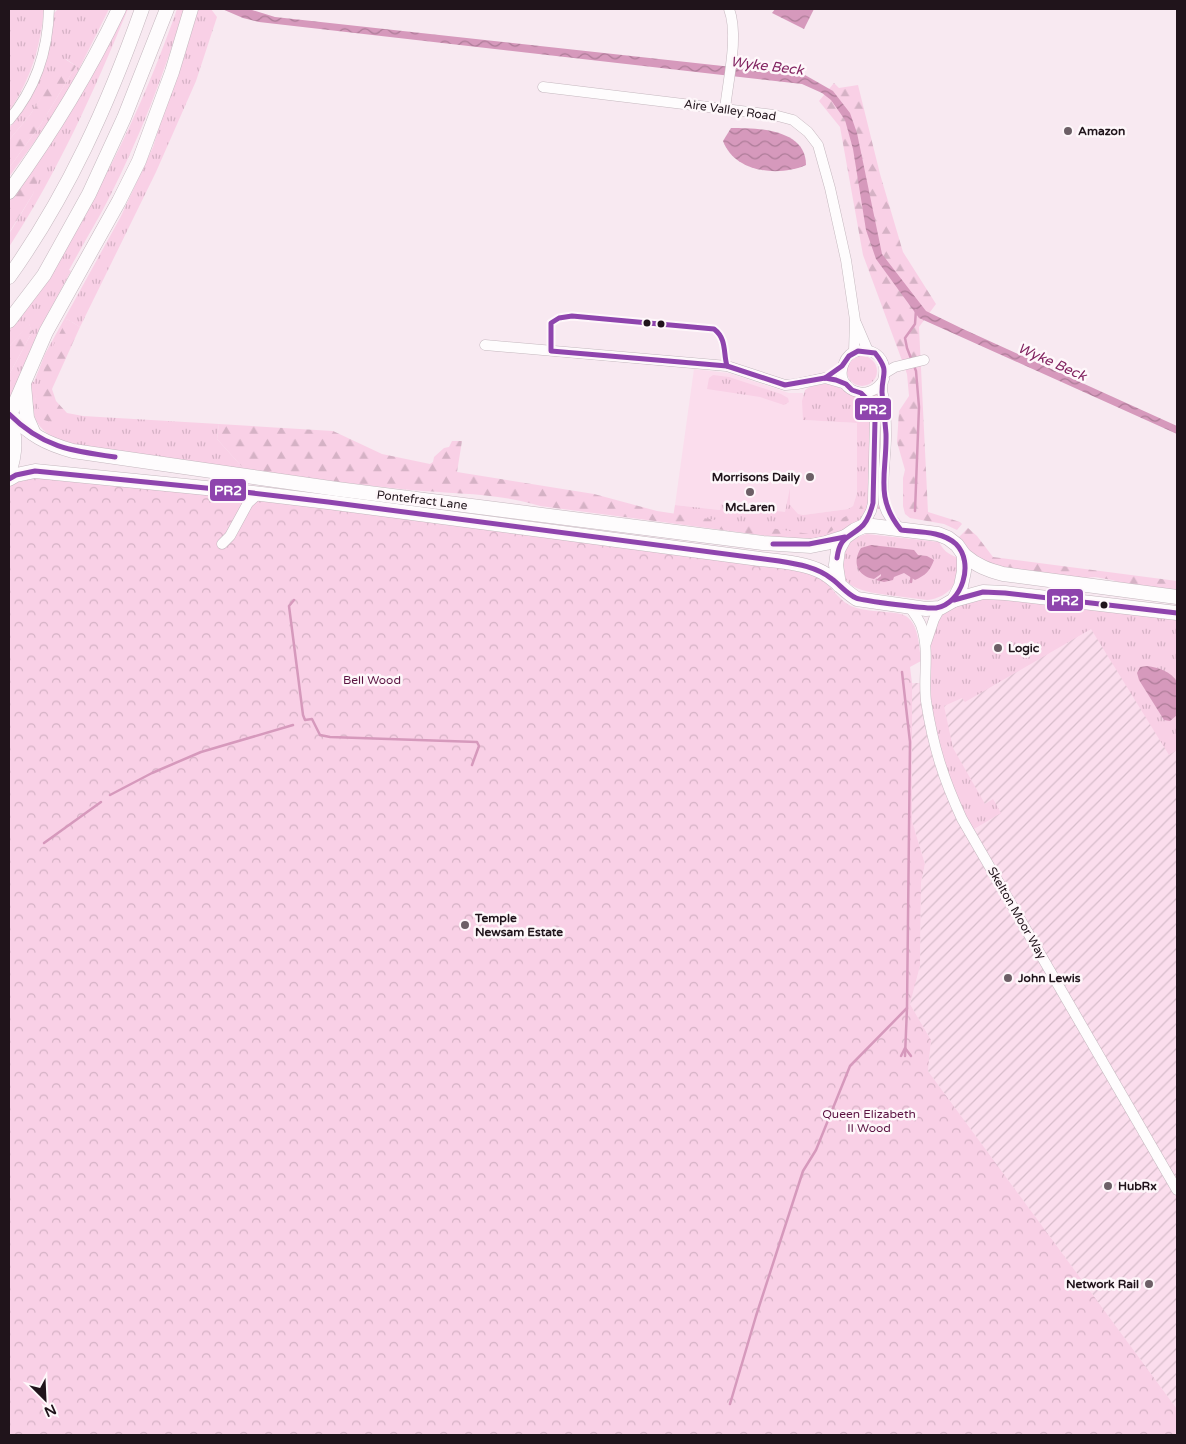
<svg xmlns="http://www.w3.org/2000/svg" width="1186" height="1444" font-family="'Varela Round',sans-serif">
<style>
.built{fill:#fbdded}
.industrial{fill:url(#industrial-furrows)}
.grass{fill:url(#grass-tufts)}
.forest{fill:url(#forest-firs)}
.park{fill:url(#park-crowns)}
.water{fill:url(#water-waves)}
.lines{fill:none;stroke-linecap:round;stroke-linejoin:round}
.stream{stroke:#d699bc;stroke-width:2.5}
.minor-casing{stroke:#c5b8bf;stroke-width:11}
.highway-casing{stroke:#c5b8bf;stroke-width:15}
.minor{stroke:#fefcfd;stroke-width:10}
.highway{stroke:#fefcfd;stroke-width:14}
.bus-1-casing{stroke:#fef7fa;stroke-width:9}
.bus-1{stroke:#8e44ad;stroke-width:5}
.poi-dot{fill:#6c5f66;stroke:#fef7fa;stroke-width:2}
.bus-dot{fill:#20141b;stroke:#fef7fa;stroke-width:2}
.labels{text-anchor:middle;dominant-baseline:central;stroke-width:5;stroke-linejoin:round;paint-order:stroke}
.street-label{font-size:12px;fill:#20141b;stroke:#fef7fa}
.poi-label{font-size:12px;font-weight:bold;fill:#20141b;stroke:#fef7fa;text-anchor:start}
.park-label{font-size:12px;fill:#5b1342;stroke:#fef7fa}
.water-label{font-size:14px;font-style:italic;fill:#832562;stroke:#fef7fa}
.line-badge{stroke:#fef7fa;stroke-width:2}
.badge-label{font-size:14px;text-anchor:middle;font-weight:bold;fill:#fff}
</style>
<defs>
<pattern id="industrial-furrows" width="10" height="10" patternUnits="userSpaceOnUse" patternTransform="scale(1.25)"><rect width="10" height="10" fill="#fbdded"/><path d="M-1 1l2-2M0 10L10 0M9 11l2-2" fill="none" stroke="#d7bdcb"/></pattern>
<pattern id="grass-tufts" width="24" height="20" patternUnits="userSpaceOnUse" patternTransform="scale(1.25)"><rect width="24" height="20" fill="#f9d0e6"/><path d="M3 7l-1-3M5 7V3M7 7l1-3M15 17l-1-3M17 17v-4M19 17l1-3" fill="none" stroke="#d5b2c5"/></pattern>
<pattern id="forest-firs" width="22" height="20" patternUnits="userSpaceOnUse" patternTransform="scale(1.25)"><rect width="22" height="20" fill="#f9d0e6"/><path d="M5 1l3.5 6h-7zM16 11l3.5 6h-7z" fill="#d5b2c5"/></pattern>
<pattern id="park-crowns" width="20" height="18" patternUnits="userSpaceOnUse" patternTransform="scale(1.25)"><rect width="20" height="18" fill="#f9d0e6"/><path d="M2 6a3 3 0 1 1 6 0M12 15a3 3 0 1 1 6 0" fill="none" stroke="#d5b2c5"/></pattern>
<pattern id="water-waves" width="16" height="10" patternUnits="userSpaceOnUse" patternTransform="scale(1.25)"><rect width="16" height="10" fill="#d699bc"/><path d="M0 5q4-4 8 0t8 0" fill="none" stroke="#ad7c98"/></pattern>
</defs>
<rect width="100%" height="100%" fill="#f8e9f1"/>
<path class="built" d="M 694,369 L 728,373 L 789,393 L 803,393 L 803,420 L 857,423 L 857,493 L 853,506 L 848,509 L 803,515 L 722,504 L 720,510 L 675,505 Z"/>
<path class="industrial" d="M 974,617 L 1177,635 L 1177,1409 L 928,1071 L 931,1040 L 910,1004 L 920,966 L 921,883 L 925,864 L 912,821 L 912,683 L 951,683 Z"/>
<g class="grass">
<path d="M 9,9 L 44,9 C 40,49 31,78 9,112 Z"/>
<path d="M 58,9 L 109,9 L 65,97 L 46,126 L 9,177 L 9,168 L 41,124 L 76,66 L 66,59 L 30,115 L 9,140 L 9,128 L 21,113 L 36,86 L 53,14 Z"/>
<path d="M 121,9 L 128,9 C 94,91 58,172 9,247 L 9,234 L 33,194 L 39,160 L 9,203 L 9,198 Z"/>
<path d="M 177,9 L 184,9 C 164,75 139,139 108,200 C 96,223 82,246 69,270 L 71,271 L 39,331 L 9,401 L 9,375 L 32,332 L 29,324 L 9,347 L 9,331 L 20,316 C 45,275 72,235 96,193 C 127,137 156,70 177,9 Z"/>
<path d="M 198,9 L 211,9 L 217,17 L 196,81 L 156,172 L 80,327 L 67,319 L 35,400 L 67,426 L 67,413 L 83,416 L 219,424 L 217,439 L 244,469 L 68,444 C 31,429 33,417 30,381 L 34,382 L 45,354 L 120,218 L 153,147 L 162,117 L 189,39 Z"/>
<circle cx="862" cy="371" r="15"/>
<path d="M 713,375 L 729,377 L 781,394 L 788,398 L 789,402 L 784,405 L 760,397 L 707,389 L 709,378 Z"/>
<path d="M 828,383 C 835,385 864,399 867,405 C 869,408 870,413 871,417 L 869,502 L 865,518 L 842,531 L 820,540 L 793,539 L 672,523 L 675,505 L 720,510 L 721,504 L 785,512 L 790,488 L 790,505 L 798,514 L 803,515 L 848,509 L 853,506 L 857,493 L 857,423 L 803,420 L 802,401 L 805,390 L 810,387 Z"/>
<path d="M 878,393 C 882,432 880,470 881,509 L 876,509 L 870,397 Z"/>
<path d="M 867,534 L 939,542 C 943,550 948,554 956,557 C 965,578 950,598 927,600 C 914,598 901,597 888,595 C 865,592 834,588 843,556 C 847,543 854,537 867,534 Z"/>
<path d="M 967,595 L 1177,613 L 1177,750 L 1169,755 L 1091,629 L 965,702 L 962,698 L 944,706 L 953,748 L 985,804 L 993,799 L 1001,813 L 969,832 L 951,795 L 926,699 L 929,632 L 947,605 Z"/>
</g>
<g class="forest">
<path d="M 65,59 L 76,66 L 41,124 L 9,168 L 9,140 L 30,115 Z"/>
<path d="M 834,83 L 839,88 L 858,85 L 880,174 L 903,252 L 936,304 L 919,327 L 928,512 L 960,522 L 962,524 L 957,530 L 944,524 L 910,518 L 905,514 L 903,506 L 903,478 L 905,470 L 897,442 L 899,411 L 909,396 L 907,374 L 863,255 L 840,127 L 819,101 Z"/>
<path d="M 39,160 L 44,162 L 33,194 L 9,233 L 9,203 Z"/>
<path d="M 67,319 L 80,327 L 52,389 L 56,401 L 67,413 L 67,427 L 44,420 L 35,400 L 48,356 Z"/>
<path d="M 29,323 L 32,332 L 9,375 L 9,347 Z"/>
<path d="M 219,424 L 333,431 L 382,454 L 430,464 L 433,462 L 434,457 L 444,448 L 449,447 L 452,441 L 462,441 L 457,472 L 594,494 L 657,511 L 816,535 L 826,531 L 839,520 L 859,509 L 865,498 L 869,501 L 862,512 L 822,537 L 795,538 L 769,536 L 540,506 C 498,493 455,494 411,490 C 355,485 299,476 244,469 L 217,439 Z"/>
<path d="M 968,528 L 977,536 L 993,557 L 1177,581 L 1177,592 L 1134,587 L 1112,580 L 1095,577 L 1076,579 L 992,567 L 972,553 L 959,537 Z"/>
</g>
<path class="park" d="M 46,474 L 228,498 L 261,499 L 801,571 C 809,574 818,576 825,582 C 834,590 840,601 851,606 C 858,609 866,610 874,611 C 882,612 892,612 901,614 C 919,619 919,646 921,661 L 910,667 L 912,683 L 912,821 L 925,864 L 921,883 L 920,966 L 910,1004 L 931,1040 L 928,1071 L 1177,1409 L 1177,1435 L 9,1435 L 9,485 L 19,479 Z"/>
<g class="water">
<path d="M 222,9 L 249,9 L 275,17 L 805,75 L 833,91 L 850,113 L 857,133 L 882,254 L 926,311 L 963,329 L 1177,426 L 1177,434 L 919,318 L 876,259 L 866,230 L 853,149 L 845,120 L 831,100 L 822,93 L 802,84 L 259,22 L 243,18 Z"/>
<path d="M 775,9 L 814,9 L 804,29 L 772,13 Z"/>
<path d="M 731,128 C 758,128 806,129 806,165 C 779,177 735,173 723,141 Z"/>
<path d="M 871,545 L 914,550 L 918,555 L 927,556 L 934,560 C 930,571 926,575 915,580 L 904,573 L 894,577 L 893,580 L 884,582 L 876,580 L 881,576 L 881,574 L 874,579 C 857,576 852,562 861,548 Z"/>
<path d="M 1147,666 C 1159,668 1171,671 1177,682 L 1177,715 L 1170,721 L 1164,720 L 1139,680 L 1137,673 L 1140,667 Z"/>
</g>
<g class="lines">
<g class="stream">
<path d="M 912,361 L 907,348 L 905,338 L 915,324 L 916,310"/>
<path d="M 914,366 L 916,371 L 919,407 L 915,511"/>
<path d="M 911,582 L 912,574"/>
<path d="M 294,600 L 289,606 L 303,715 L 305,720 L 312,719 L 320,735 L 330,737 L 477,742 L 479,746 L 472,765"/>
<path d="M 110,795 L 152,773 L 201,752 L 293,725"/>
<path d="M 44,843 L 101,802"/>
<path d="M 901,1056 L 905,1048 L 911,1056"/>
<path d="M 905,1056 L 907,1008"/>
<path d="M 730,1404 L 756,1316 L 803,1171 L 816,1150 L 850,1066 L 907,1008 L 910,742 L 902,672"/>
</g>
<g class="minor-casing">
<g id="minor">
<path d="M 543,87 L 774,115 L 793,120 L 808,132 L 818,145 L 830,188 L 846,260 L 855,320 L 854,352"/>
<path d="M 725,109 C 728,80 739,35 729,9"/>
<path d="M 9,120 C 36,88 48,50 49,9"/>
<path d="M 856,323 L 868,351"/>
<path d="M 485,345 L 727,366 L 785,385 L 797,384 L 825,378 L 846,384"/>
<path d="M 885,373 L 895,367 L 924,360"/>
<path d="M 884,379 C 869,406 832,389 844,363 C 846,357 851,352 858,351 C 868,348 879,353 883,363 C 887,372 882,380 882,389 C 882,393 884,397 884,401 C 886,412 886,424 886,435 C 886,455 881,486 884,504 C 886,514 894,522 901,530"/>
<path d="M 861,393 L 873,408 L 875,420 L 873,503 L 871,511 L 862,527"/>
<path d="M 222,544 L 230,536 L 248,503 L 258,494"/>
<path d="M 909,606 C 913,612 918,618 921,625 C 930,650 923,676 926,701 C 933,746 943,778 962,819 L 1177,1190"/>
<path d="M 926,643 L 934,619 L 940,608"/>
</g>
</g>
<g class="highway-casing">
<g id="highway">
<path d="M 9,192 C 51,134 88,74 119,9"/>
<path d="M 9,277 C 68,194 108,105 142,9"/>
<path d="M 9,321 L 44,275 L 89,194 L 124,118 L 167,9"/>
<path d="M 24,385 L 27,418 L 34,434"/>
<path d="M 10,415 C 32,435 44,443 73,451 L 337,489 L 763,543 L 811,546 L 826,543 L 845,537"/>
<path d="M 10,415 L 46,332 L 119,201 L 139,161 L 172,72 L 191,9"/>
<path d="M 9,473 C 16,453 16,437 10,417"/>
<path d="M 9,479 L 16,475 L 35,471 L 236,491 L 328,502 L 752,558 C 773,561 804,562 822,572 C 835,579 844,591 857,599 L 926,609 L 940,608 L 954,600 L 961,586 L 964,571 L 964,555 L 957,545 L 948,538 L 938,534 L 873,526 L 864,526 L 855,530 L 845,537 L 838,550 L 836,565 L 839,585"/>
<path d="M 964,555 C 977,566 988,570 1003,574 L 1177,597"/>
<path d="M 954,600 L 983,592 L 1005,593 L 1177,613"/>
</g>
</g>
<use href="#minor" class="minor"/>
<use href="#highway" class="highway"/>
<g class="bus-1-casing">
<g id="bus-1">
<path d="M 572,316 L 714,329 C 727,339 723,352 727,366 L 551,351 L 551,323 L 559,318 Z"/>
<path d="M 727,366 L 785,385 L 825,378 L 836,380 L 846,384 L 852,390 L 861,393 L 868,400 L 873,408 L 875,420 L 873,503 C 871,511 867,523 860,528 C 847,539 840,537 837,558"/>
<path d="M 9,414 C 42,447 71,451 115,457"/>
<path d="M 9,479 L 16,475 L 35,471 L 236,491 L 328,502 L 779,561 C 798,564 817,567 832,579 C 840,585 847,594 856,598 C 863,601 928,609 936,608 C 962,604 975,563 956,544 C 942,531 919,532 901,530 C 874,497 887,473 886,434 C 885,420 883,406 882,392 C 882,372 890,372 875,353 L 858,351 L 849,356 L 842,366 L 825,378"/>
<path d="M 773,544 L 809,544 L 845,537"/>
<path d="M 954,600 L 983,592 L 1005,593 L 1177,613"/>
</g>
</g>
<use href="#bus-1" class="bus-1"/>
</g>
<g class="poi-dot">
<circle cx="1068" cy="131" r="5"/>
<circle cx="810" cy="477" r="5"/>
<circle cx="750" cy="492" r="5"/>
<circle cx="998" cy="648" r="5"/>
<circle cx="465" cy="925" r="5"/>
<circle cx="1008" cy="978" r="5"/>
<circle cx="1108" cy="1186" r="5"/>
<circle cx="1149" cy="1284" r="5"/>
</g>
<g class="bus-dot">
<circle cx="647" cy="323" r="4.5"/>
<circle cx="661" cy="324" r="4.5"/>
<circle cx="1104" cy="605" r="4.5"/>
</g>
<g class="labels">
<g class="street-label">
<text transform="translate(730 110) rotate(8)">Aire Valley Road</text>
<text transform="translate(422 500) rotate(7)">Pontefract Lane</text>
<text transform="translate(1017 913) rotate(60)">Skelton Moor Way</text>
</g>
<g class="poi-label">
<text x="1078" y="131">Amazon</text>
<text x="800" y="477" text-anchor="end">Morrisons Daily</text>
<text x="750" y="507" text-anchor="middle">McLaren</text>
<text x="1008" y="648">Logic</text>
<text x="475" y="918">Temple<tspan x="475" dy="14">Newsam Estate</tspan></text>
<text x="1018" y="978">John Lewis</text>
<text x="1118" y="1186">HubRx</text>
<text x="1139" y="1284" text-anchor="end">Network Rail</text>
</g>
<g class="park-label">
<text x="372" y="680">Bell Wood</text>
<text x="869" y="1114">Queen Elizabeth<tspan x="869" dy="14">II Wood</tspan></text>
</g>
<g class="water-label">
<text transform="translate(767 66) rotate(7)">Wyke Beck</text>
<text transform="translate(1052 362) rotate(24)">Wyke Beck</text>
</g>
</g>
<g class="line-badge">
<rect x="854" y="397" width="38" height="24" rx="5" fill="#8e44ad"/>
<rect x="209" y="478" width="38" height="24" rx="5" fill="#8e44ad"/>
<rect x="1046" y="588" width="38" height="24" rx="5" fill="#8e44ad"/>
</g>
<g class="badge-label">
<text x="873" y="414">PR2</text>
<text x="228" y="495">PR2</text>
<text x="1065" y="605">PR2</text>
</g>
<rect width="1186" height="1444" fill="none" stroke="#20141b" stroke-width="20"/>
<g transform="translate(45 1399) rotate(156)" stroke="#fef7fa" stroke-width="4" paint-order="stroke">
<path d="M0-4L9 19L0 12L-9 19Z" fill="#20141b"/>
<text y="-8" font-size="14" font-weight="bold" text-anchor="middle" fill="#20141b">N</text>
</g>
</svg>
